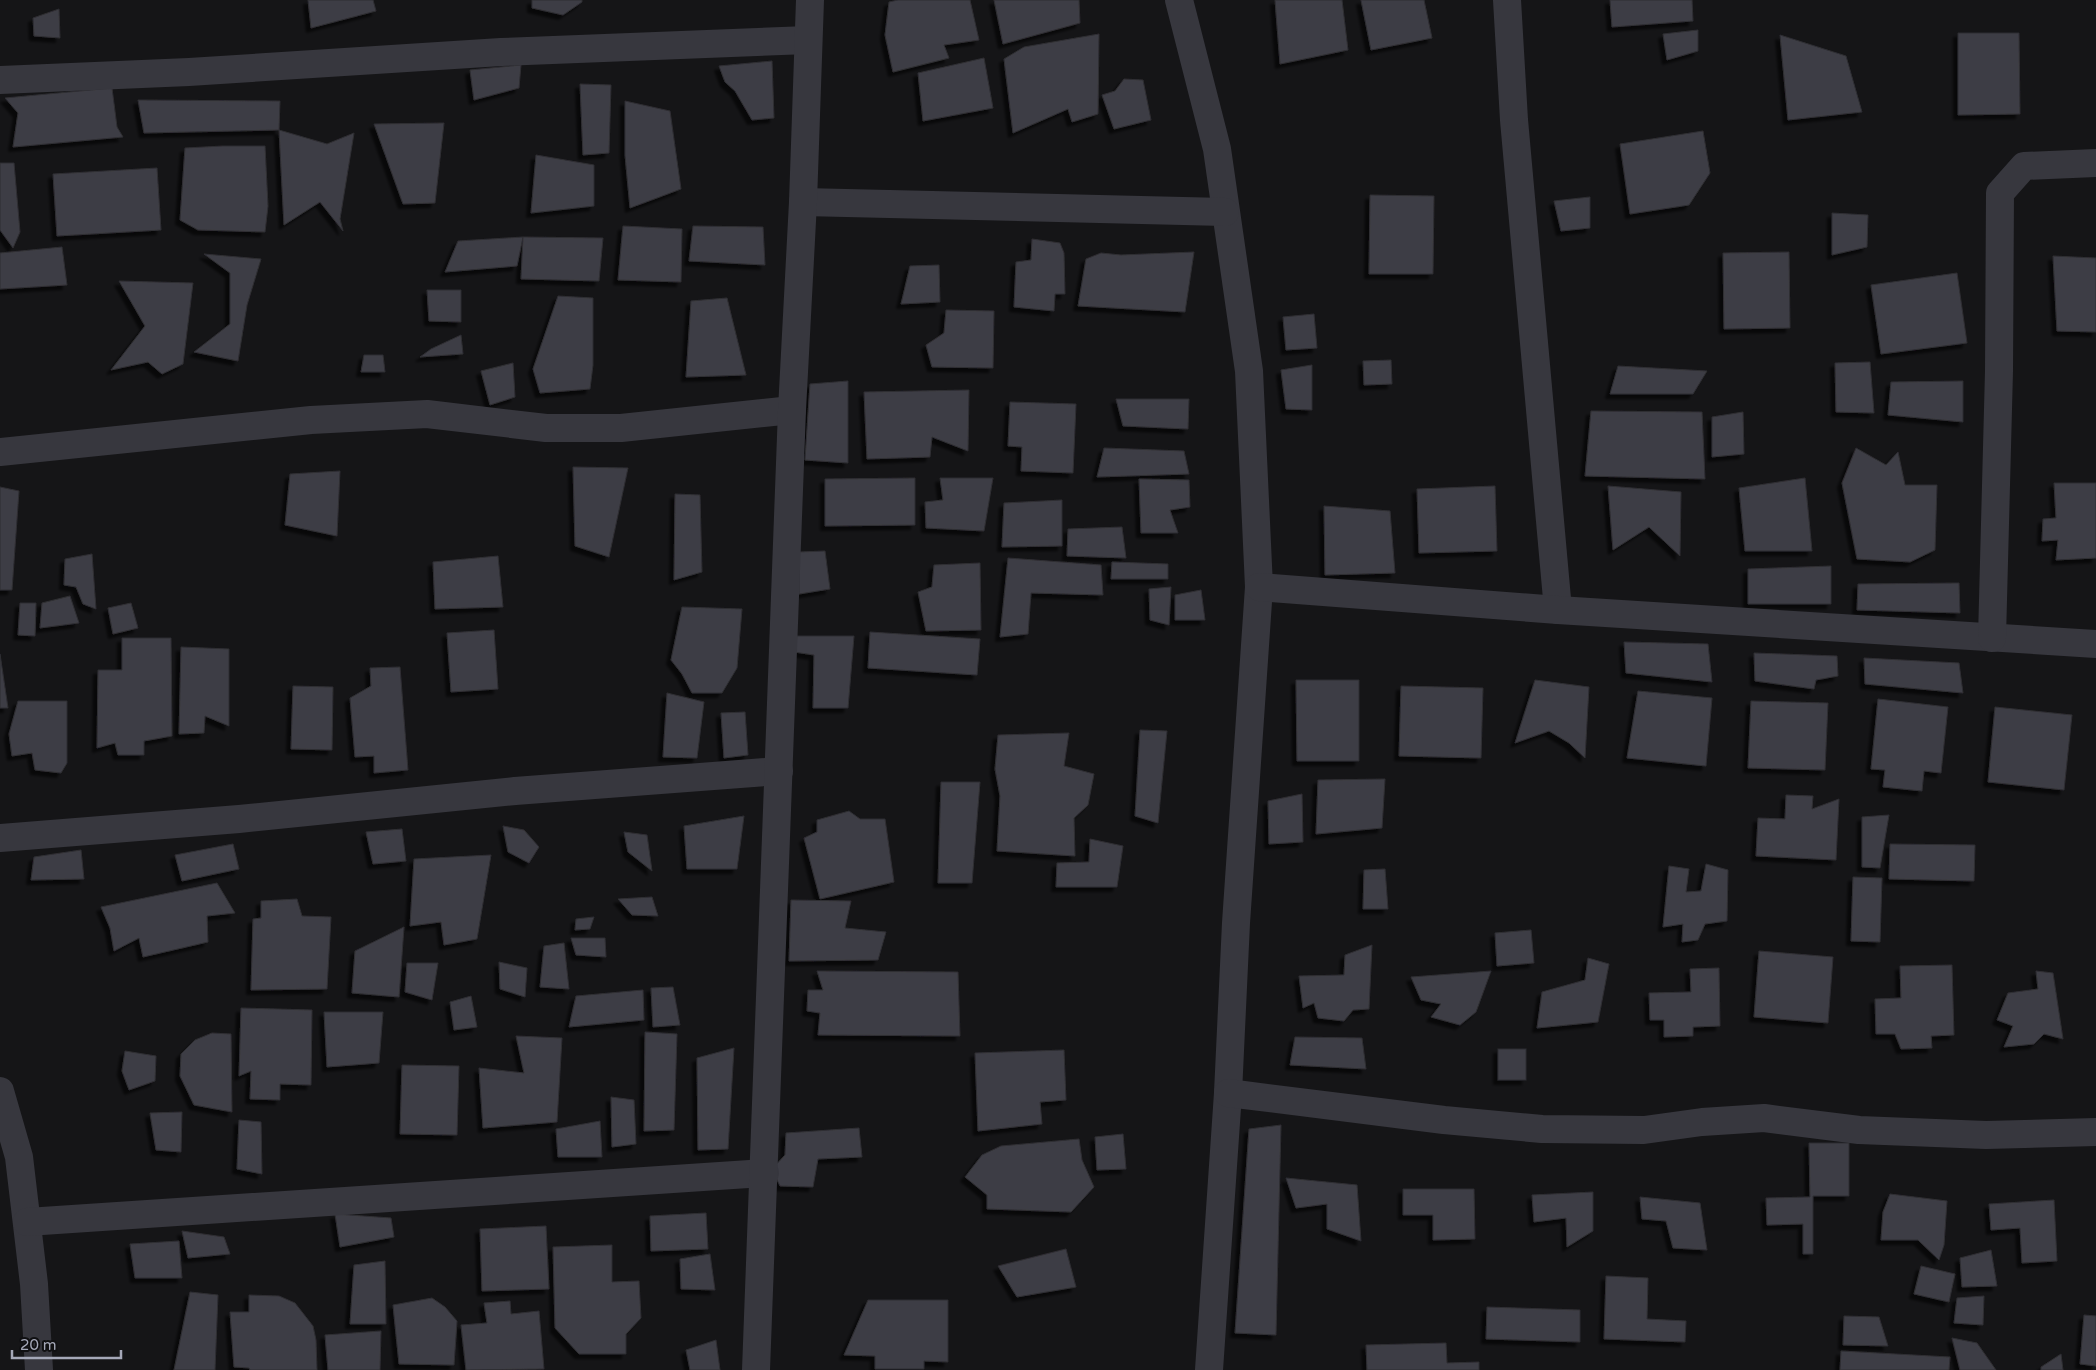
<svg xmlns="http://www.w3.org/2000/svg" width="2096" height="1370" font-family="'Varela Round',sans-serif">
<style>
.building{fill:#3e3e44;stroke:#2f2e33;filter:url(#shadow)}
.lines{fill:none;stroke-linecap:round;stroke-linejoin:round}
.street{stroke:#37373e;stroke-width:28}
</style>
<defs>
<filter id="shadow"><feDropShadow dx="-4.5" dy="4.5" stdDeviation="1" flood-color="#0009"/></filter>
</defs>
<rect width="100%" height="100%" fill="#151517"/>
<g class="building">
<path d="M 308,0 L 373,0 L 376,11 L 311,28 Z"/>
<path d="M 532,0 L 582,0 L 582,2 L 563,15 L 532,8 Z"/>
<path d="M 898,0 L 970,0 L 979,40 L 944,45 L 949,58 L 893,72 L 885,35 L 889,2 Z"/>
<path d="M 994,0 L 1079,0 L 1080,23 L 1003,44 Z"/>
<path d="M 1275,0 L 1342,0 L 1348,50 L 1280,64 Z"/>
<path d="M 1361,0 L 1424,0 L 1432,38 L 1371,50 Z"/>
<path d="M 1610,0 L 1692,0 L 1693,21 L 1612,27 Z"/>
<path d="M 59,9 L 60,38 L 34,36 L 33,18 Z"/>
<path d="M 1698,30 L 1698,51 L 1667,60 L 1663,34 Z"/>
<path d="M 1958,33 L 2019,33 L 2020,114 L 1958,115 Z"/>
<path d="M 1099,34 L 1098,114 L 1072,122 L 1068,109 L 1013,133 L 1004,59 L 1024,47 Z"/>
<path d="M 1780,35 L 1846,56 L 1862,112 L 1788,120 Z"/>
<path d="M 984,58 L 993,108 L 923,121 L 918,73 Z"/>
<path d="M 772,61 L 774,118 L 752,120 L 735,91 L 725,82 L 719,66 Z"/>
<path d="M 521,65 L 519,88 L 474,100 L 470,70 Z"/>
<path d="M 1124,79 L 1143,80 L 1151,120 L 1114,129 L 1102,95 L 1115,91 Z"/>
<path d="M 580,84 L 611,85 L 609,153 L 583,155 Z"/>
<path d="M 112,88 L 117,127 L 123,137 L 13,147 L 18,113 L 5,98 Z"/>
<path d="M 138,100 L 280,101 L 279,130 L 144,133 Z"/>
<path d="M 625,101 L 670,111 L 681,189 L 630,208 L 625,155 Z"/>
<path d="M 444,123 L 435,203 L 403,204 L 374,124 Z"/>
<path d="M 279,130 L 327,144 L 354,133 L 340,219 L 343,231 L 320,202 L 284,225 Z"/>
<path d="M 1703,131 L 1710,173 L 1689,205 L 1630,214 L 1620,144 Z"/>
<path d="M 223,146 L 265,146 L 268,206 L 265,232 L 198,230 L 180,220 L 185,148 Z"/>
<path d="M 536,155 L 594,165 L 594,206 L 531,213 Z"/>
<path d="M 0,163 L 14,163 L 20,232 L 13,248 L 0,230 Z"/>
<path d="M 157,168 L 161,230 L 57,236 L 53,174 Z"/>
<path d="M 1370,195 L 1434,196 L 1433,274 L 1369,274 Z"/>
<path d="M 1590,197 L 1590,228 L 1561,231 L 1554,201 Z"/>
<path d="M 1832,213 L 1868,215 L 1867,247 L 1832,255 Z"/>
<path d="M 623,226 L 682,229 L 681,282 L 618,280 Z"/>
<path d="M 693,226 L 763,227 L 765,265 L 689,261 Z"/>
<path d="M 523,237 L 517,266 L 445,272 L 458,241 Z"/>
<path d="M 523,237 L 603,238 L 599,281 L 521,279 Z"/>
<path d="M 1032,239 L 1060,243 L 1064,253 L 1065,294 L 1055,294 L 1054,311 L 1014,307 L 1016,262 L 1031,260 Z"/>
<path d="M 62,247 L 67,285 L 0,289 L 0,253 Z"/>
<path d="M 1194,252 L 1185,312 L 1078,306 L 1086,259 L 1101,253 L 1121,255 Z"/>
<path d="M 1789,252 L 1790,328 L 1724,329 L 1723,253 Z"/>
<path d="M 204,254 L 261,259 L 247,305 L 238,361 L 194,352 L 230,324 L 230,273 Z"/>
<path d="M 2053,256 L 2096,258 L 2096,332 L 2057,331 Z"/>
<path d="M 939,265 L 940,302 L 901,304 L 910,266 Z"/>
<path d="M 1957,273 L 1967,343 L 1881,354 L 1871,285 Z"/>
<path d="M 119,281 L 193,283 L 183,364 L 162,374 L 148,362 L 111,370 L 145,326 Z"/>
<path d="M 427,290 L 461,290 L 461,322 L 429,321 Z"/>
<path d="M 558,296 L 593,298 L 593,365 L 590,389 L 540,393 L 533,369 Z"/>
<path d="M 727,298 L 746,375 L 686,377 L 691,301 Z"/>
<path d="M 946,310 L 994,311 L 993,368 L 932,367 L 926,345 L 944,333 Z"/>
<path d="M 1314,314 L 1317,348 L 1286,350 L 1283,317 Z"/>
<path d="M 461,335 L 463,354 L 420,357 L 431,349 Z"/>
<path d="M 364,355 L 383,355 L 385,372 L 361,372 Z"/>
<path d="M 1391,360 L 1392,384 L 1364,385 L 1363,361 Z"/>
<path d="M 1870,362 L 1874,413 L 1836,412 L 1835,363 Z"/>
<path d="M 513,363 L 515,397 L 490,405 L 481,371 Z"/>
<path d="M 1312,365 L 1312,410 L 1286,409 L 1281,370 Z"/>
<path d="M 1618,366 L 1707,371 L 1693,394 L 1610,394 Z"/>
<path d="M 848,381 L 848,463 L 805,460 L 810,384 Z"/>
<path d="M 1963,381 L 1963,422 L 1888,415 L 1891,382 Z"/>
<path d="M 969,390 L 968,451 L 932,437 L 930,457 L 867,459 L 864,392 Z"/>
<path d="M 1116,399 L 1189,399 L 1188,429 L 1123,426 Z"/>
<path d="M 1010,402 L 1076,404 L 1073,473 L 1021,471 L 1022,447 L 1008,446 Z"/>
<path d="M 1591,411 L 1702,412 L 1705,479 L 1585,476 Z"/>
<path d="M 1743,412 L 1744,454 L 1712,457 L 1712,417 Z"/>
<path d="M 1104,448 L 1184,451 L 1189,474 L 1097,477 Z"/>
<path d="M 1856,448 L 1886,465 L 1898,452 L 1905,485 L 1937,485 L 1935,550 L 1910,562 L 1857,559 L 1842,483 Z"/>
<path d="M 573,467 L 628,468 L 609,557 L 575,546 Z"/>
<path d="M 340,471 L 337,536 L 285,525 L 290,474 Z"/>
<path d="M 915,478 L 915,525 L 825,526 L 825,479 Z"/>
<path d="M 940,478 L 993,478 L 984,531 L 926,528 L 925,502 L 943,500 Z"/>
<path d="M 1805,478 L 1812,551 L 1745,551 L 1739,488 Z"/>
<path d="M 1139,479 L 1189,480 L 1190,507 L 1170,510 L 1178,533 L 1141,533 Z"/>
<path d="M 2054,483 L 2096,483 L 2096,558 L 2056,560 L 2058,540 L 2042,541 L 2043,519 L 2056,518 Z"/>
<path d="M 1495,486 L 1497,551 L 1419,553 L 1417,489 Z"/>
<path d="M 1608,486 L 1681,492 L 1680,556 L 1649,527 L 1613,550 Z"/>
<path d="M 0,487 L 19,491 L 12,590 L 0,590 Z"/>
<path d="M 675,494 L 700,495 L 702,572 L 674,580 Z"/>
<path d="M 1062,500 L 1062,546 L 1002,547 L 1004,503 Z"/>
<path d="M 1324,506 L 1390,511 L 1395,573 L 1325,575 Z"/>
<path d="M 1122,527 L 1126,558 L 1067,556 L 1068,529 Z"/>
<path d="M 825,551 L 830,589 L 799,594 L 799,552 Z"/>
<path d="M 92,554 L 96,609 L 83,604 L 76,587 L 64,585 L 65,559 Z"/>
<path d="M 498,556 L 503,607 L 435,609 L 433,562 Z"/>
<path d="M 1008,558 L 1101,565 L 1103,595 L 1031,593 L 1028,634 L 1000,637 Z"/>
<path d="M 1112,562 L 1168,564 L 1168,579 L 1111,579 Z"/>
<path d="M 980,563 L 981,630 L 926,631 L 918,592 L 932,587 L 934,565 Z"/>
<path d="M 1831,566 L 1831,604 L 1748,604 L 1748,569 Z"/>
<path d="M 1959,583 L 1960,613 L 1857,610 L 1858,584 Z"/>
<path d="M 1171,587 L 1169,625 L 1150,620 L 1149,589 Z"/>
<path d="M 1201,590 L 1205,620 L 1175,620 L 1175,595 Z"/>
<path d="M 70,596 L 79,623 L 40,628 L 42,603 Z"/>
<path d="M 20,603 L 36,603 L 35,636 L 18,635 Z"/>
<path d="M 131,603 L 138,628 L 113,634 L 108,608 Z"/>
<path d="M 682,607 L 742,609 L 737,668 L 722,693 L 692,693 L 682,674 L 671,660 Z"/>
<path d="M 494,630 L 498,689 L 451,692 L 447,633 Z"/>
<path d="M 870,632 L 980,639 L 977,675 L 868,668 Z"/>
<path d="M 797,636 L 854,636 L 848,708 L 813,708 L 814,655 L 794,652 Z"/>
<path d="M 122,638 L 171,638 L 172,736 L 144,741 L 144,755 L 118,755 L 115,743 L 97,748 L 98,670 L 122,670 Z"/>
<path d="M 1624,642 L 1708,644 L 1712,682 L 1626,673 Z"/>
<path d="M 181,647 L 229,649 L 229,726 L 205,716 L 204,733 L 179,734 Z"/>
<path d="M 1754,653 L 1837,656 L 1838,676 L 1816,680 L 1814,689 L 1755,681 Z"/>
<path d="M 0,654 L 8,708 L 0,708 Z"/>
<path d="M 1864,658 L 1959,663 L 1963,693 L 1865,684 Z"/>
<path d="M 400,667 L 408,770 L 374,773 L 374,756 L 355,757 L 350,698 L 371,686 L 370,668 Z"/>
<path d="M 1296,680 L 1359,680 L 1359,761 L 1297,761 Z"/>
<path d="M 1535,680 L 1589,687 L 1585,758 L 1569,743 L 1549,731 L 1515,743 Z"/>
<path d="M 293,686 L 333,687 L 332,750 L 291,749 Z"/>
<path d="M 1401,686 L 1483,688 L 1481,758 L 1399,756 Z"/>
<path d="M 1638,691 L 1712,698 L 1706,766 L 1627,758 Z"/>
<path d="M 667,693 L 704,702 L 697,758 L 663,757 Z"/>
<path d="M 1878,699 L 1948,707 L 1941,773 L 1924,771 L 1922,791 L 1883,787 L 1885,770 L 1871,769 Z"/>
<path d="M 18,701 L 67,701 L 67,763 L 61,773 L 35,770 L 32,753 L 12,756 L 9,734 Z"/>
<path d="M 1751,701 L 1828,703 L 1825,770 L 1748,768 Z"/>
<path d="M 1995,707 L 2072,715 L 2064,790 L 1988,782 Z"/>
<path d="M 745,712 L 748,755 L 724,758 L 721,713 Z"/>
<path d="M 1140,730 L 1167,731 L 1158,823 L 1135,816 Z"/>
<path d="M 1069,733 L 1064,766 L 1094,774 L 1088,805 L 1074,818 L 1075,856 L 997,851 L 1000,796 L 995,769 L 998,735 Z"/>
<path d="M 1385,779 L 1382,828 L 1316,834 L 1318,780 Z"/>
<path d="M 941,782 L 980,782 L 972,883 L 938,883 Z"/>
<path d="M 1302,794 L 1303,842 L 1269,844 L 1268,801 Z"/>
<path d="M 1786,795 L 1813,796 L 1812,809 L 1839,799 L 1836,860 L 1756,856 L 1758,818 L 1785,819 Z"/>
<path d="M 849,811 L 860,819 L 885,819 L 894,882 L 820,899 L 804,838 L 817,832 L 817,820 Z"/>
<path d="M 1889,815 L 1880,868 L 1862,867 L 1862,817 Z"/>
<path d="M 744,816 L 737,869 L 687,869 L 684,826 Z"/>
<path d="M 503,826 L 524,830 L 539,847 L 529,863 L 508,852 Z"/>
<path d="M 402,829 L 406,861 L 373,864 L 366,832 Z"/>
<path d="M 624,832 L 647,835 L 652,871 L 628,852 Z"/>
<path d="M 1090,839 L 1123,846 L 1117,887 L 1056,887 L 1057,863 L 1089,862 Z"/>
<path d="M 233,844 L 239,869 L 182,881 L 175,855 Z"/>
<path d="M 1890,844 L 1975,845 L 1974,881 L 1889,879 Z"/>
<path d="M 81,850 L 84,879 L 31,880 L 34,857 Z"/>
<path d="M 491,855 L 477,939 L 444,945 L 441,922 L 410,926 L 414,859 Z"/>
<path d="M 1706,864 L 1728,870 L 1727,921 L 1705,924 L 1698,940 L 1682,942 L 1683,924 L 1663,927 L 1669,866 L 1689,869 L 1686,892 L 1701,891 Z"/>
<path d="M 1385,869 L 1388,909 L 1363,909 L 1364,870 Z"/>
<path d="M 1853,877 L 1882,878 L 1880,942 L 1851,941 Z"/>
<path d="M 217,883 L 235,913 L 207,916 L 208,942 L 143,957 L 139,938 L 114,951 L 110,928 L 101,907 Z"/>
<path d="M 652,897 L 658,916 L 632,915 L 618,899 Z"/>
<path d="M 297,899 L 302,916 L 331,917 L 327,989 L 251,990 L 253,919 L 261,918 L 261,901 Z"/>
<path d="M 791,900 L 851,901 L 845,928 L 886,932 L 878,960 L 789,961 Z"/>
<path d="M 594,917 L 590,929 L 575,930 L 576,919 Z"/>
<path d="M 404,927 L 399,997 L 352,993 L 355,951 Z"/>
<path d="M 1531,930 L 1534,963 L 1497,966 L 1495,933 Z"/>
<path d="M 571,938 L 605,938 L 606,957 L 576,955 Z"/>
<path d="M 564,943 L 569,989 L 540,987 L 544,946 Z"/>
<path d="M 1372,945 L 1369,1009 L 1353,1010 L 1344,1021 L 1318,1018 L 1314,1003 L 1303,1008 L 1299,976 L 1344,975 L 1345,955 Z"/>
<path d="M 1759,951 L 1833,957 L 1828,1023 L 1754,1017 Z"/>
<path d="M 1588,958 L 1609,964 L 1598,1022 L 1537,1028 L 1542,992 L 1585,980 Z"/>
<path d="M 499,962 L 527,968 L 525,997 L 500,989 Z"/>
<path d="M 407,963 L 438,963 L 432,1000 L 405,992 Z"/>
<path d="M 1952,965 L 1954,1035 L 1931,1036 L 1932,1048 L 1901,1049 L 1895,1034 L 1876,1034 L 1875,999 L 1901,998 L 1900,966 Z"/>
<path d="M 1719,968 L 1720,1026 L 1693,1027 L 1693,1036 L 1664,1037 L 1664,1020 L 1650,1020 L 1649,993 L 1691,992 L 1690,969 Z"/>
<path d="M 817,971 L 958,972 L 960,1036 L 818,1035 L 820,1013 L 807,1011 L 808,990 L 823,990 Z"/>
<path d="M 1491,971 L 1476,1012 L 1460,1025 L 1431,1017 L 1441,1004 L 1421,1000 L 1411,977 Z"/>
<path d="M 2036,971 L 2053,973 L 2063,1039 L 2044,1034 L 2034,1044 L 2004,1047 L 2013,1026 L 1997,1020 L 2008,993 L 2038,989 Z"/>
<path d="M 673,987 L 680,1025 L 653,1027 L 651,988 Z"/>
<path d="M 643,990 L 644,1020 L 569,1027 L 576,996 Z"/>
<path d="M 471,996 L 477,1027 L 454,1030 L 450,1002 Z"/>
<path d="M 241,1008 L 312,1010 L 311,1085 L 280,1084 L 280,1100 L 250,1099 L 251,1071 L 239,1076 Z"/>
<path d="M 324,1012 L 383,1012 L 379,1063 L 327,1067 Z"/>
<path d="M 645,1032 L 677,1034 L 674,1130 L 644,1131 Z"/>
<path d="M 212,1033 L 231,1034 L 232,1112 L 194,1105 L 180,1076 L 181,1054 L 195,1040 Z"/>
<path d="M 516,1036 L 562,1038 L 557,1122 L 483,1128 L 479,1068 L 524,1073 Z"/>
<path d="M 1295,1037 L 1362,1038 L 1366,1069 L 1290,1065 Z"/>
<path d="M 734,1048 L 728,1149 L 698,1150 L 697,1058 Z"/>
<rect x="1498" y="1049" width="28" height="31"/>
<path d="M 1064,1050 L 1066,1100 L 1040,1102 L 1042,1124 L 978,1131 L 975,1053 Z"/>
<path d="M 125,1051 L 156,1056 L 155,1081 L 129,1090 L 122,1071 Z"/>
<path d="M 402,1065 L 459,1066 L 457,1135 L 400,1134 Z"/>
<path d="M 611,1097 L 634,1100 L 636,1144 L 612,1147 Z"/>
<path d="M 182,1112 L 181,1152 L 156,1150 L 150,1113 Z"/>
<path d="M 239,1120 L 261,1122 L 262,1174 L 237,1169 Z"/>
<path d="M 600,1121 L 602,1157 L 558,1157 L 556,1129 Z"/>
<path d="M 1281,1125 L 1276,1335 L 1235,1333 L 1249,1129 Z"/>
<path d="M 859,1128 L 862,1157 L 818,1159 L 813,1187 L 780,1186 L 772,1169 L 785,1155 L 786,1133 Z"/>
<path d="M 1123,1134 L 1126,1169 L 1097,1170 L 1095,1137 Z"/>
<path d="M 1079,1139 L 1082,1160 L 1094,1187 L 1071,1212 L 987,1209 L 987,1195 L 965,1177 L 982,1155 L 1001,1146 Z"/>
<path d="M 1809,1143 L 1849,1143 L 1849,1196 L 1813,1196 L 1813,1254 L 1803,1254 L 1803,1224 L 1767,1225 L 1766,1198 L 1810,1197 Z"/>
<path d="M 1286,1178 L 1357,1185 L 1361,1241 L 1327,1229 L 1327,1204 L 1296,1208 Z"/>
<path d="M 1403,1189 L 1474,1189 L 1475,1239 L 1433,1240 L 1433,1215 L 1403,1215 Z"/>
<path d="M 1593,1192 L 1593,1231 L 1567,1247 L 1566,1218 L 1534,1222 L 1532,1195 Z"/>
<path d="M 1890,1194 L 1947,1201 L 1944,1245 L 1939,1260 L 1918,1240 L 1881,1240 L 1883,1212 Z"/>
<path d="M 1640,1197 L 1700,1203 L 1707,1250 L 1673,1248 L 1666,1221 L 1642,1219 Z"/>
<path d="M 2054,1200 L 2057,1261 L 2022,1263 L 2020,1228 L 1991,1230 L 1989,1204 Z"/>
<path d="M 706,1213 L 708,1249 L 651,1251 L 650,1216 Z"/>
<path d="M 335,1214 L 391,1218 L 394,1237 L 340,1247 Z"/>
<path d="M 546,1226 L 549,1289 L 482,1291 L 480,1229 Z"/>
<path d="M 182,1231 L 224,1237 L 230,1254 L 188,1258 Z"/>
<path d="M 179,1241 L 182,1278 L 135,1278 L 130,1244 Z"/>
<path d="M 612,1245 L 612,1282 L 639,1281 L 641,1318 L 626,1334 L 626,1354 L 579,1354 L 555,1328 L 553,1247 Z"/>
<path d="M 1066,1249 L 1076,1287 L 1017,1297 L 998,1266 Z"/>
<path d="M 1991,1250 L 1997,1286 L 1962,1287 L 1960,1258 Z"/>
<path d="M 710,1254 L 715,1290 L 681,1289 L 680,1259 Z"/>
<path d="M 385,1261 L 386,1324 L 350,1324 L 354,1265 Z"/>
<path d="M 1921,1266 L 1955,1274 L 1949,1302 L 1914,1294 Z"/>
<path d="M 1606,1276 L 1648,1278 L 1647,1319 L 1686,1321 L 1685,1342 L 1604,1339 Z"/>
<path d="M 190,1292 L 218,1295 L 215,1370 L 174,1370 Z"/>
<path d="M 249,1295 L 279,1296 L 295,1303 L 313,1326 L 316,1340 L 317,1370 L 250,1370 L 249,1368 L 234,1367 L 230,1312 L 249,1312 Z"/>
<path d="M 1984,1296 L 1983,1325 L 1954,1323 L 1957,1298 Z"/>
<path d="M 432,1298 L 445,1307 L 457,1321 L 454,1365 L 399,1364 L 393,1305 Z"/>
<path d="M 868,1300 L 948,1300 L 948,1362 L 924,1361 L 924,1369 L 875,1369 L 875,1356 L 844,1355 Z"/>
<path d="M 510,1301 L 511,1314 L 539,1311 L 544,1369 L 466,1370 L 461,1325 L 487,1323 L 484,1303 Z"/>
<path d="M 1487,1307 L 1580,1310 L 1580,1342 L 1486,1339 Z"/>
<path d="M 2084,1315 L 2096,1316 L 2096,1366 L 2080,1364 Z"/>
<path d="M 1844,1316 L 1879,1317 L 1888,1346 L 1843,1345 Z"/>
<path d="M 381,1331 L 380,1370 L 328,1370 L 325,1335 Z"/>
<path d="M 1952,1338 L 1977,1343 L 1996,1370 L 1960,1370 Z"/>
<path d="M 716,1340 L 720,1370 L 690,1370 L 686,1350 Z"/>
<path d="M 1446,1343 L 1447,1363 L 1479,1362 L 1479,1370 L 1367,1370 L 1366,1345 Z"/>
<path d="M 1841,1351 L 1950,1357 L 1949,1370 L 1840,1370 Z"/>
<path d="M 2061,1354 L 2063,1370 L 2041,1370 L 2041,1367 Z"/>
</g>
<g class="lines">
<g class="street">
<path d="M 1179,0 L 1217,149 L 1249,371 L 1259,587 L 1236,923 L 1228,1093 L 1209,1370"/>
<path d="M 1507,0 L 1514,120 L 1558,610"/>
<path d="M 0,80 L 189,72 L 501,52 L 808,40"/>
<path d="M 803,202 L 1225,212"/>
<path d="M 0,452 L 311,420 L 427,414 L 546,428 L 621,428 L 792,410"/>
<path d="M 1259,587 L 1558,610 L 2096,644"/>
<path d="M 1992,638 L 1999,371 L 2000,193 L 2024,166 L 2096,163"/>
<path d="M 0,838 L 239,819 L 515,791 L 779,771"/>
<path d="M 0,1091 L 19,1157 L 34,1284 L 39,1370"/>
<path d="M 1228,1093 L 1444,1120 L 1542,1129 L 1644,1130 L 1702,1122 L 1764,1118 L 1859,1130 L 1986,1135 L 2096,1132"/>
<path d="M 27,1222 L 765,1173"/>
<path d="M 756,1370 L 792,410 L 803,202 L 810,0"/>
</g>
</g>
<path d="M12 1350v8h109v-8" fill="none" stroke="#a5a8b8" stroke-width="2.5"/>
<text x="20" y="1350" font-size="15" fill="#a5a8b8" stroke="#101012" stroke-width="4" paint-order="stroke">20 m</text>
</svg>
